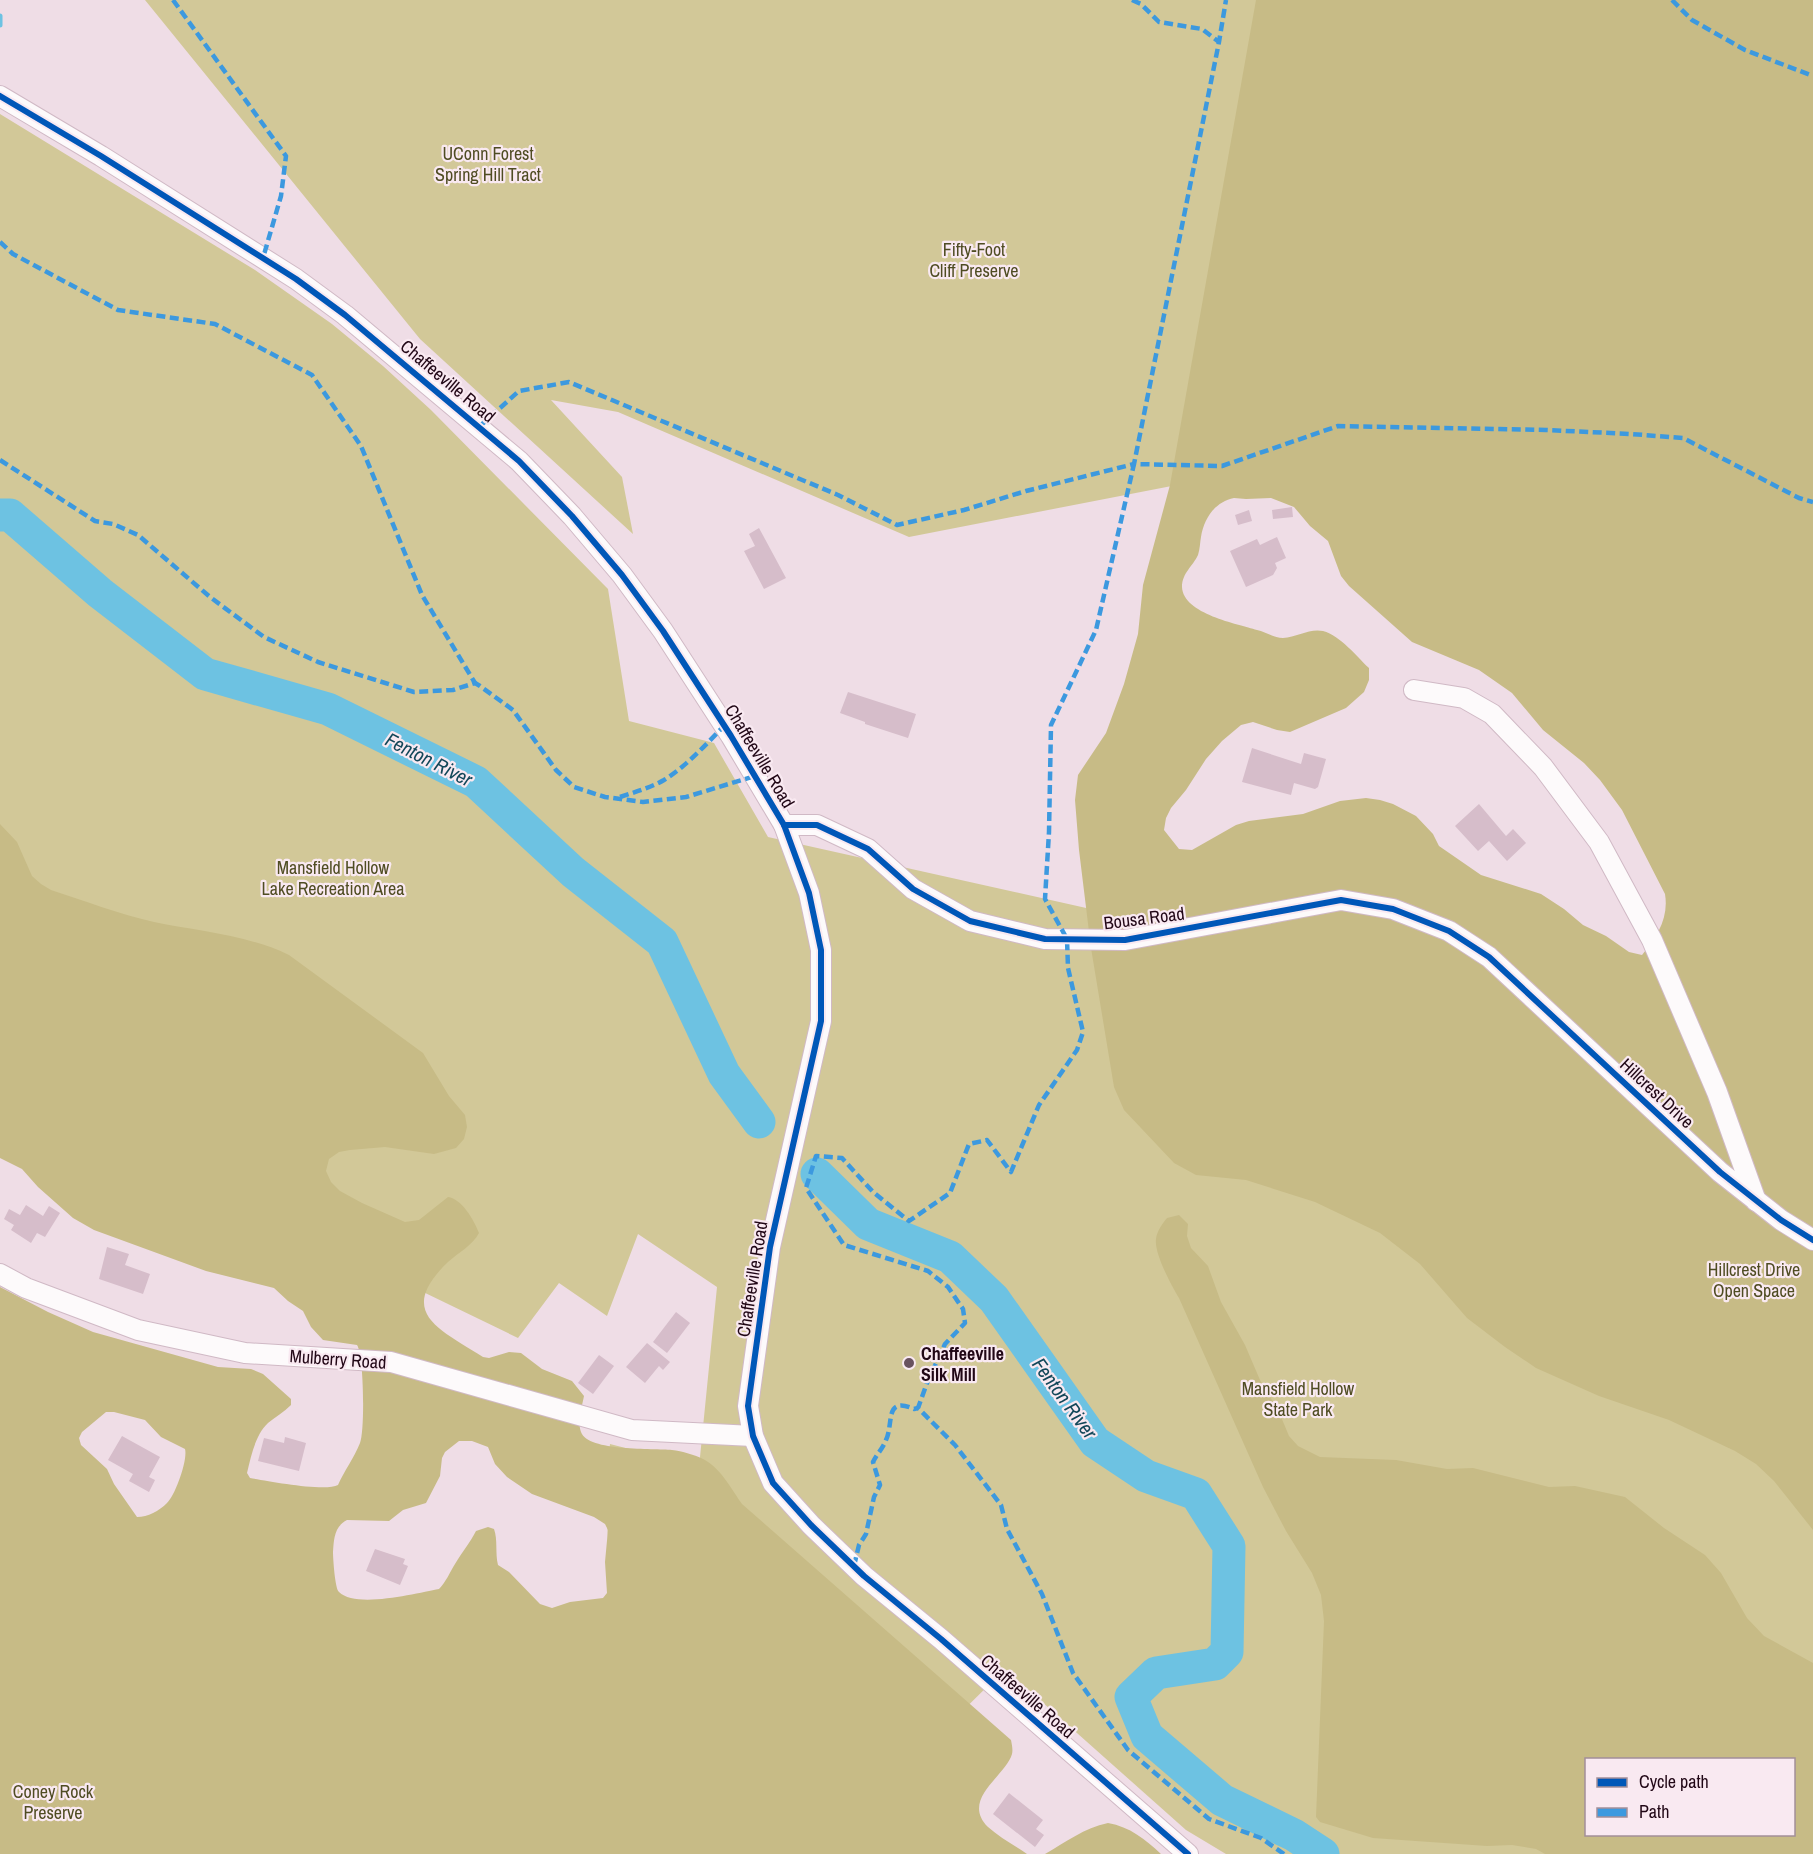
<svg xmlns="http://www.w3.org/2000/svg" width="1813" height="1854" font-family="'Archivo Narrow',sans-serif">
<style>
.green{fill:#d2c898;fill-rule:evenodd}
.forest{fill:#c7bb86;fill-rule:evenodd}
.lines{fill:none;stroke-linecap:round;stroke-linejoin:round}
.stream{stroke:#6dc2e2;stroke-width:5}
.river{stroke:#6dc2e2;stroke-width:33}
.building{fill:#d6bdca}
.minor-casing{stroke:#d0b9c5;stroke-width:22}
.minor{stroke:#fdfafb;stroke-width:20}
.quiet{stroke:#3c99df;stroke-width:4.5;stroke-dasharray:9 4.5;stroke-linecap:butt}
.cycleway-casing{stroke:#f9e9f1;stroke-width:10}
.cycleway{stroke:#0057b8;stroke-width:6}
.poi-dot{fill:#69525f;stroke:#f9e9f1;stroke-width:2}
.labels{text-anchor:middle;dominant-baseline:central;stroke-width:4.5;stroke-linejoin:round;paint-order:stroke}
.park-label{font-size:18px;fill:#4f4c22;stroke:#f9e9f1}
.street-label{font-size:18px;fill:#210716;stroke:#f9e9f1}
.poi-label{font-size:18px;font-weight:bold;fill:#210716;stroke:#f9e9f1;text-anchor:start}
.water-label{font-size:20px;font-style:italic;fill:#124759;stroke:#f9e9f1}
</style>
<rect width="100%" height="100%" fill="#efdde6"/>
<g class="green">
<path d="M 145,0 L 1813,0 L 1182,484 L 909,537 L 618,412 L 551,400 L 622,477 L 633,534 L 420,339 Z"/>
<path d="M 0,114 L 255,270 L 332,324 L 383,366 L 431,410 L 608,589 L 629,721 L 714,743 L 768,837 L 1104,912 L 1813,1392 L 1813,1854 L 1226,1854 L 1186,1830 L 1005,1669 L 916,1757 L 592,1630 L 610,1587 L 606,1496 L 610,1444 L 699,1467 L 717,1287 L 638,1234 L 607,1316 L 559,1283 L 518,1338 L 0,1087 ZM 1586,1760 L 1794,1760 L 1794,1834 L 1586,1834 Z"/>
</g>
<g class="forest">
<path d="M 1256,0 L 1813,0 L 1813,1530 L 1774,1481 L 1756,1464 L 1735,1451 L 1669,1420 L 1599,1396 L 1536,1368 L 1505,1347 L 1467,1318 L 1420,1264 L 1380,1233 L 1315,1202 L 1246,1180 L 1196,1175 L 1174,1163 L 1124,1110 L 1114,1087 L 1091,948 L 1079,850 L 1075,800 L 1078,775 L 1106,733 L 1124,684 L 1138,634 L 1143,585 L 1170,485 ZM 1234,498 L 1246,499 L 1271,498 L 1294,507 L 1310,526 L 1328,541 L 1341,576 L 1349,586 L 1412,642 L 1479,670 L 1512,693 L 1543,730 L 1584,763 L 1600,780 L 1622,810 L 1665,894 C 1669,918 1657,937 1642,955 L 1629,952 L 1606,936 L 1583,925 L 1564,909 L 1541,894 L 1481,875 L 1439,846 L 1433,834 L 1416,816 L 1393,804 L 1380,800 L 1366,798 L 1340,801 L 1303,814 L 1249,821 L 1236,825 L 1192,850 L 1179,849 L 1164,830 L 1166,818 L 1171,808 L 1186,790 L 1206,759 L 1222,741 L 1241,725 L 1253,722 L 1277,730 L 1290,732 L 1346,708 L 1364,692 L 1369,680 L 1369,668 C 1356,656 1341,636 1323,631 C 1310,628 1297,637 1283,638 C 1274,638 1266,632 1257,630 C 1238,624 1183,614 1182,587 C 1182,573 1193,566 1198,555 C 1200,549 1200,542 1201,537 C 1204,518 1215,502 1234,498 Z"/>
<path d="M 0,824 L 17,842 L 32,876 L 41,884 L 51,890 C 85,901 119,914 154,922 C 198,931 248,935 289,955 L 423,1053 L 449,1096 L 465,1115 L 467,1127 L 464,1139 L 456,1148 L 434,1154 L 385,1147 L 350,1150 L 339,1152 L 329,1159 L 326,1171 L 331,1182 L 340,1191 L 362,1203 L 405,1222 L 419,1220 L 448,1197 C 462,1199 474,1220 479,1233 C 473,1245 458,1253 448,1262 C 395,1313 440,1329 483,1357 L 489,1358 L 509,1352 L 521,1353 L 542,1369 L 572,1381 L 584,1396 C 582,1407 577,1421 581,1432 C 588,1452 654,1448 672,1450 C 682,1451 695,1455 703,1459 C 720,1467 732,1490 742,1504 L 1011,1740 C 1012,1745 1013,1750 1012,1754 C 1006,1776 960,1799 988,1827 C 999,1837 1014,1845 1027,1854 L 0,1854 L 0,1287 L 48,1312 L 93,1332 L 218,1367 L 251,1369 L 263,1374 L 291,1399 L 291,1405 C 284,1412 275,1417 268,1423 C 255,1435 251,1457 247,1473 L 250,1478 C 268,1481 325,1492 338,1485 C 344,1471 354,1458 360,1443 C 365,1431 364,1355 357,1345 L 323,1340 L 311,1327 L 303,1311 L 288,1301 L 274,1288 L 206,1271 L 94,1230 L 73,1218 L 38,1187 L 22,1169 L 0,1158 ZM 106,1412 L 114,1412 L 145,1420 L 161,1437 L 185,1449 C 188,1460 175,1496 167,1503 C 159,1511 148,1517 137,1517 L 114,1484 L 107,1469 L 81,1445 L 79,1438 L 82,1432 ZM 459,1441 L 472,1441 L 488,1447 L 495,1464 L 507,1477 L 532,1494 L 594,1517 L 605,1524 L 608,1530 L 605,1562 L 607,1593 L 603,1598 L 570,1602 L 552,1608 L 540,1604 L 509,1572 L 498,1565 C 495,1553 498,1540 494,1529 L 488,1527 L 476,1531 C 470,1543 462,1552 455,1564 C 450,1572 446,1582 439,1589 C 417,1593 356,1609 339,1592 C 335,1589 333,1558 333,1552 C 334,1539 334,1527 347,1520 L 389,1521 L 403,1510 L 426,1503 L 440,1476 L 442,1458 L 445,1452 Z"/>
<path d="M 1179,1215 L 1188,1224 L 1187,1236 L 1191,1248 L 1208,1266 L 1221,1302 L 1245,1345 L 1260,1380 L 1279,1412 L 1289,1436 L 1298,1446 L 1320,1457 L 1396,1460 L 1447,1469 L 1473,1468 L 1549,1487 L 1575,1486 L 1625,1497 L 1664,1528 L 1705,1555 L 1721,1573 L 1747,1618 L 1764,1636 L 1813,1663 L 1813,1854 L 1545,1854 L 1536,1849 L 1512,1845 L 1487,1846 L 1373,1838 L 1320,1822 L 1316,1817 L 1324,1621 L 1321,1595 L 1312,1573 L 1286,1531 L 1263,1487 L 1179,1298 C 1171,1285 1154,1253 1156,1239 C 1157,1231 1162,1224 1167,1218 ZM 1586,1760 L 1794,1760 L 1794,1834 L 1586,1834 Z"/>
<path d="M 1108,1823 C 1130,1827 1145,1839 1161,1854 L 1045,1854 C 1066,1842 1084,1828 1108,1823 Z"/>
</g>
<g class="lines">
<path class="stream" d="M 0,16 L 0,25"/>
<g class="river">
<path d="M 0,515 L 10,515 L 100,593 L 205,674 L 328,709 L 476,782 L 573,872 L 662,942 L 724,1074 L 759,1122"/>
<path d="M 817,1174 L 868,1224 L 950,1257 L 994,1299 L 1095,1442 L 1146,1476 L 1196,1494 L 1229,1546 L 1227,1652 L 1215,1664 L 1156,1673 L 1131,1697 L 1147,1736 L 1222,1800 L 1294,1835 L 1323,1854"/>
</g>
</g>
<g class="building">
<path d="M 1292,507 L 1293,517 L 1273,519 L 1272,510 Z"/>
<path d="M 1249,510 L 1252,521 L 1238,525 L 1235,515 Z"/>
<path d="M 759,528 L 786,578 L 764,589 L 744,551 L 755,546 L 749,534 Z"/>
<path d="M 1277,537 L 1286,558 L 1275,563 L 1277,568 L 1273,575 L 1246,587 L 1230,551 L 1257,539 L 1260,545 Z"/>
<path d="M 848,692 L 916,714 L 908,738 L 865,724 L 865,722 L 840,713 Z"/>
<path d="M 1252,748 L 1301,764 L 1304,753 L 1326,759 L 1318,787 L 1315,789 L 1294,783 L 1291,795 L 1242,782 Z"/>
<path d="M 1479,804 L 1506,836 L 1513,829 L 1526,843 L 1507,861 L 1489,841 L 1478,851 L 1455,826 Z"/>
<path d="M 26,1205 L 43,1216 L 49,1206 L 60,1213 L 45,1237 L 37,1233 L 31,1243 L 11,1230 L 14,1225 L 4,1219 L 9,1209 L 20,1215 Z"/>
<path d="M 107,1247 L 129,1254 L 125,1265 L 150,1274 L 143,1294 L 99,1279 Z"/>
<path d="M 676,1312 L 690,1323 L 667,1353 L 653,1342 Z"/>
<path d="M 647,1343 L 670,1362 L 663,1370 L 659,1366 L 645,1383 L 626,1367 Z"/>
<path d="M 599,1355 L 614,1366 L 593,1394 L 578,1383 Z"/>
<path d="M 122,1436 L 160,1457 L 149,1477 L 155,1480 L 149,1492 L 129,1481 L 133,1474 L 108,1460 Z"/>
<path d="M 285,1437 L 306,1443 L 299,1471 L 258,1461 L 264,1438 L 284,1443 Z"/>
<path d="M 375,1549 L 405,1559 L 403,1564 L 408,1566 L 400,1585 L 366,1571 Z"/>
<path d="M 1009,1793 L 1043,1820 L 1036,1829 L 1044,1835 L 1035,1847 L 993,1814 Z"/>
</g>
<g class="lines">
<g class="minor-casing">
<g id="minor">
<path d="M 0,96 L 101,156 L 296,279 L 345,315 L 519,461 L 572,516 L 622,575 L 663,631 L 731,736 L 784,825 L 809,893 L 821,950 L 821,1021 L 770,1247 L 748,1406 L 753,1436 L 773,1483 L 811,1525 L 864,1576 L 941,1639 L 1188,1854"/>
<path d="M 1414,690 L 1464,698 L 1492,714 L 1543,767 L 1599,842 L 1652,940 L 1717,1092 L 1756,1201"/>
<path d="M 784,825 L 817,825 L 868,849 L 913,889 L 970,921 L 1045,939 L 1125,940 L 1341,900 L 1393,909 L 1449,931 L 1489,957 L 1720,1172 L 1781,1220 L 1813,1240"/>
<path d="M 0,1274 L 26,1288 L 138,1330 L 245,1353 L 391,1362 L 632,1430 L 753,1436"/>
</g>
</g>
<use href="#minor" class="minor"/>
<g class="quiet">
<path d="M 173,0 L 286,156 L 281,196 L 263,258"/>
<path d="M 1132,0 L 1141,4 L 1159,22 L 1202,29 L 1219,42"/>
<path d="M 1672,0 L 1692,20 L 1745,50 L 1813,76"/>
<path d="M 0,242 L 13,254 L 118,310 L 215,324 L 312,375 L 361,446 L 422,595 L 475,683"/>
<path d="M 480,426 L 519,391 L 569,382 L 838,495 L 897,525 L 964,510 L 1026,491 L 1134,464 L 1219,42 L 1226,0"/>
<path d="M 0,460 L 95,521 L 113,524 L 138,535 L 210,597 L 264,637 L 318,662 L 414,692 L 453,690 L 475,683 L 480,686 L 513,710 L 556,770 L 574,787 L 605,797 L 643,802 L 686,797 L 755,776"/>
<path d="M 620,797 C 635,792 650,788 664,780 C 687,766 706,744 725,725"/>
<path d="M 854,1566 L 859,1545 L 866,1534 L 874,1497 L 880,1485 L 873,1462 C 877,1454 883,1448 886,1440 C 894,1423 884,1396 914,1409 L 918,1408"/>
<path d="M 1284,1854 L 1261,1838 L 1209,1819 L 1128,1750 L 1073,1673 L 1042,1594 L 1007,1529 L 1001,1505 L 955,1445 L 918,1408 L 927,1383 L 945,1344 L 965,1323 L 963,1309 L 948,1287 L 928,1271 L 844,1245 L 806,1188 L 816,1156 L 842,1158 L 873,1192 L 909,1221 L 950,1193 L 969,1144 L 987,1140 L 1011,1172 L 1039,1105 L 1077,1050 L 1083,1032 L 1068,968 L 1067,939 L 1045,899 L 1049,832 L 1051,725 L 1096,630 L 1134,464 L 1222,466 L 1338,426 L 1546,430 L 1631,434 L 1683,438 L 1799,498 L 1813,502"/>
</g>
<g class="cycleway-casing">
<g id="cycleway">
<path d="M 0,96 L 101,156 L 296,279 L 345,315 L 519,461 L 572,516 L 622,575 L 663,631 L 731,736 L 784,825 L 809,893 L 821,950 L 821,1021 L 770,1247 L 748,1406 L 753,1436 L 773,1483 L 811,1525 L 864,1576 L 941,1639 L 1188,1854"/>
<path d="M 784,825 L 817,825 L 868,849 L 913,889 L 970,921 L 1045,939 L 1125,940 L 1341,900 L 1393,909 L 1449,931 L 1489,957 L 1720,1172 L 1781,1220 L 1813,1240"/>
</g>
</g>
<use href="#cycleway" class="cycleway"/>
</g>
<circle class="poi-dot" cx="909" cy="1363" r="6"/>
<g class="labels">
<g class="park-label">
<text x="488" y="153">UConn Forest<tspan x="488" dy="21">Spring Hill Tract</tspan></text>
<text x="974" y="249">Fifty-Foot<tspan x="974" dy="21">Cliff Preserve</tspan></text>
<text x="333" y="867">Mansfield Hollow<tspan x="333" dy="21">Lake Recreation Area</tspan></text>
<text x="1754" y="1269">Hillcrest Drive<tspan x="1754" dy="21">Open Space</tspan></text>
<text x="1298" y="1388">Mansfield Hollow<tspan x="1298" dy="21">State Park</tspan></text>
<text x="53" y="1791">Coney Rock<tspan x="53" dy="21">Preserve</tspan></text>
</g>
<g class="street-label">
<text transform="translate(448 381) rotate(40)">Chaffeeville Road</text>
<text transform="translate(760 756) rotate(59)">Chaffeeville Road</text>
<text transform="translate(1144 918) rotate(-7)">Bousa Road</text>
<text transform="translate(1657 1093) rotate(43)">Hillcrest Drive</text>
<text transform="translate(752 1279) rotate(-81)">Chaffeeville Road</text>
<text transform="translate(338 1359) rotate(4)">Mulberry Road</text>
<text transform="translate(1028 1696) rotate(41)">Chaffeeville Road</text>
</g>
<g class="poi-label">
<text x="921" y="1353">Chaffeeville<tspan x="921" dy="21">Silk Mill</tspan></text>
</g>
<g class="water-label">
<text transform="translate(429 759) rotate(27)">Fenton River</text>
<text transform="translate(1065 1398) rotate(54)">Fenton River</text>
</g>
</g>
<rect x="1585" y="1758" width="210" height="78" fill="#f9e9f1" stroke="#a38f99" stroke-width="1.5"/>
<rect x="1597" y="1778" width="30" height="9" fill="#0057b8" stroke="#a38f99" stroke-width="1.5"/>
<text x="1639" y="1788" font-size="18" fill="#210716">Cycle path</text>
<rect x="1597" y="1808" width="30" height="9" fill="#3c99df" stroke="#a38f99" stroke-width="1.5"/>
<text x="1639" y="1818" font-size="18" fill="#210716">Path</text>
</svg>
